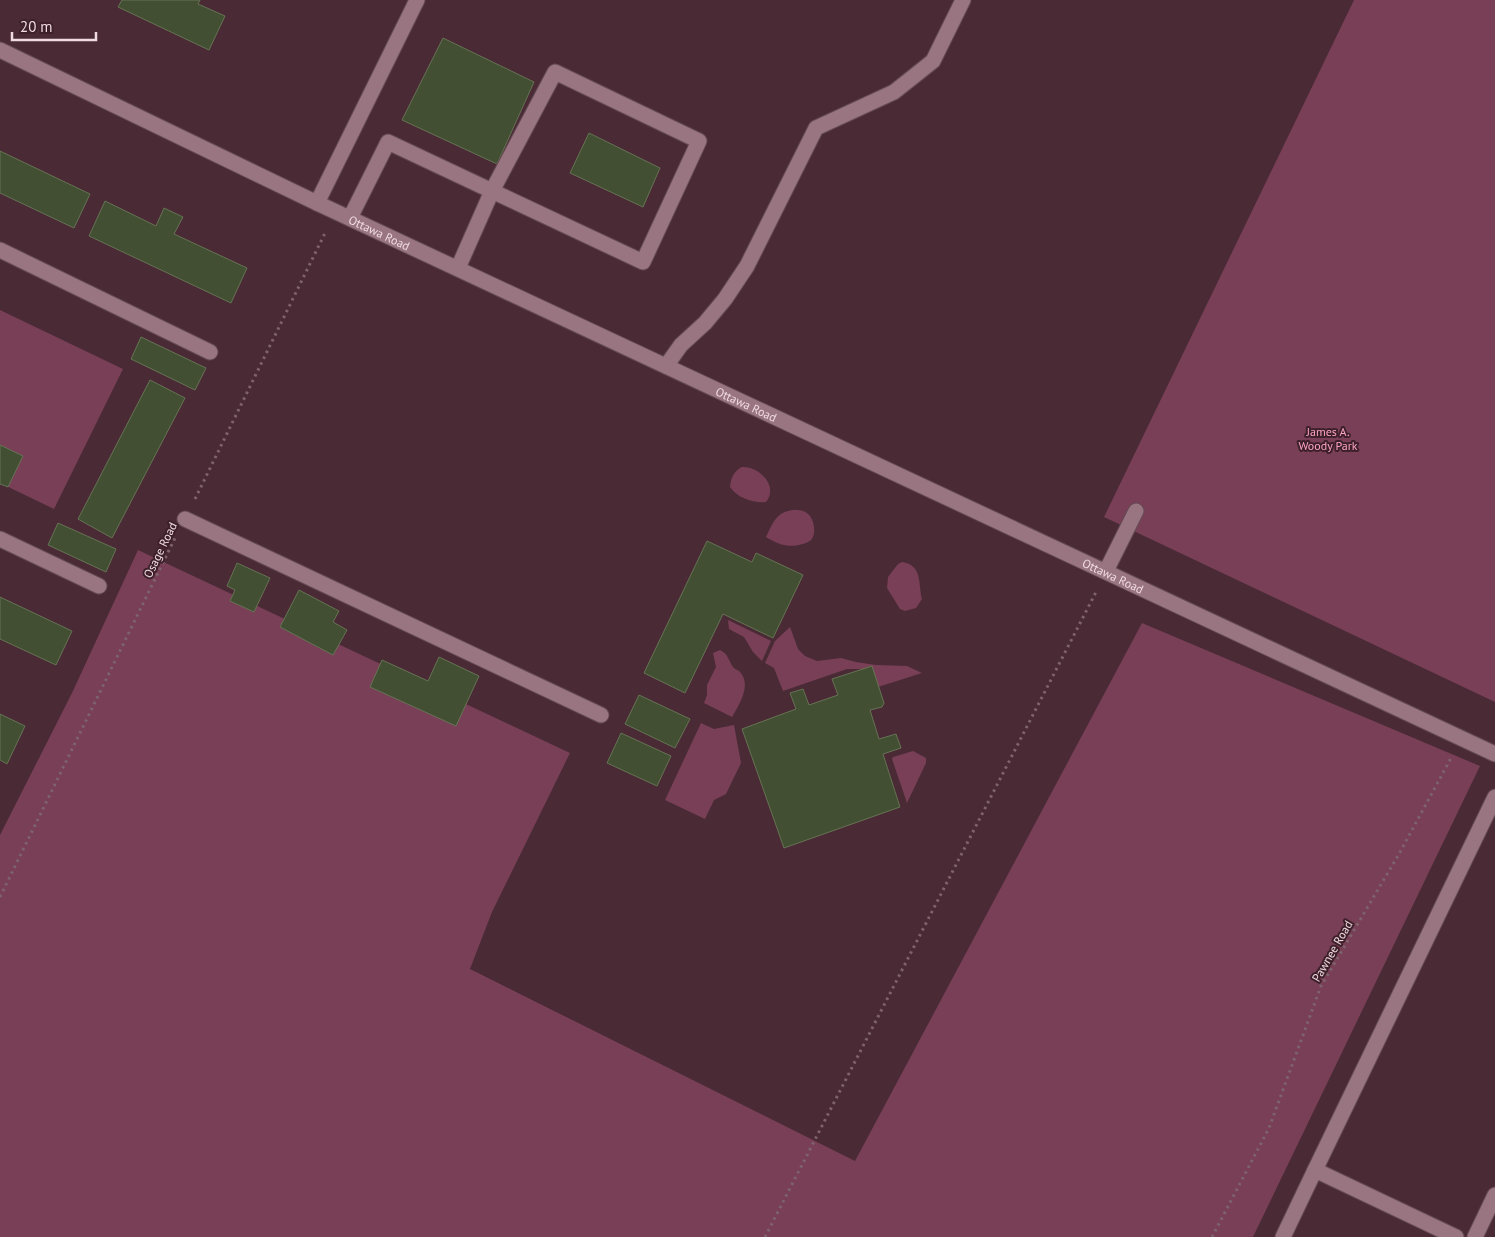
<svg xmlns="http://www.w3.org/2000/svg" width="1495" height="1237" font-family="'PT Sans',sans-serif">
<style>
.green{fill:#783f56}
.building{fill:#434f32;stroke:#667354}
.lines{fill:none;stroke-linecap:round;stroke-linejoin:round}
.service-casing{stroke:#644a54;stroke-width:17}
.tertiary-casing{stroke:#644a54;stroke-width:17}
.path{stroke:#7e626c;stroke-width:3;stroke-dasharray:2.5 4;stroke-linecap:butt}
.service{stroke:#997481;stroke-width:15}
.tertiary{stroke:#997481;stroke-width:15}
.labels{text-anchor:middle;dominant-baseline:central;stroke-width:4;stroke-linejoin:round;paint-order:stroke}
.street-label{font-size:12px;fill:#f0dbe2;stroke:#3e202b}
.park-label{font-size:12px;fill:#fca3c4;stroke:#3e202b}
</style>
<rect width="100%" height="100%" fill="#492a35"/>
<g class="green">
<path d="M 1354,0 L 1495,0 L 1495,702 L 1104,517 Z"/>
<path d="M 0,310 L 123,369 L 54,509 L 0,483 Z"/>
<path d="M 742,467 C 759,466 779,486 766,502 C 753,503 737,498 730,487 C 731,477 734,471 742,467 Z"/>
<path d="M 793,510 C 799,510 804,510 808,514 C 814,519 817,534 811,540 C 805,545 791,547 784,545 C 778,544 771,540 766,537 C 773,523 776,512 793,510 Z"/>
<path d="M 138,550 L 570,753 L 492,912 L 470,969 L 855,1161 L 1142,623 L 1480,766 L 1253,1237 L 0,1237 L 0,835 L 72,693 Z"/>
<path d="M 902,562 C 923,565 918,584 922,599 L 916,608 L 905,611 L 900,609 L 887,588 L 888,577 L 898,564 Z"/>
<path d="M 728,620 L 771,641 L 762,661 L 753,652 L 744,637 L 729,629 Z"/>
<path d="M 790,627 L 798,649 L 805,656 L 817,661 L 841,658 L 856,662 L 876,665 L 907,666 L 922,673 L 878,687 L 874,675 L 861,669 L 847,669 L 783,691 L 774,668 L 765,663 L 775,641 Z"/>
<path d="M 720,650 C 729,654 728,661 734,668 C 736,670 739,670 740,672 C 752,685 739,705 732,717 L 704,703 L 707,695 L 707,685 L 716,667 L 713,653 Z"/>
<path d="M 701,723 L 714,729 L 734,725 L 741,763 L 726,794 L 714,800 L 705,819 L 665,800 Z"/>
<path d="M 913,751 L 926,758 L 926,763 L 907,803 L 892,759 L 893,757 Z"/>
</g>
<g class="building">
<path d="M 122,0 L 200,0 L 198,4 L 225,16 L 209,50 L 118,7 Z"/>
<path d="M 443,38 L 534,82 L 497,164 L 402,120 Z"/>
<path d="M 589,133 L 660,168 L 643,207 L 570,173 Z"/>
<path d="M 0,151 L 90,194 L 74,228 L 0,193 Z"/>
<path d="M 105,201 L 156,226 L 164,208 L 183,217 L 174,234 L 247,268 L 231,303 L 89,236 Z"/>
<path d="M 141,337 L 206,368 L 195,390 L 131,359 Z"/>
<path d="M 150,380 L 185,398 L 112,538 L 78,519 Z"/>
<path d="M 0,445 L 23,456 L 8,487 L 0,484 Z"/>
<path d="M 58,523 L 116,549 L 106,572 L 48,545 Z"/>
<path d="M 707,541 L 752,562 L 756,553 L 803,575 L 773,638 L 723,614 L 685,693 L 644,673 Z"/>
<path d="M 237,563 L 270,578 L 254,612 L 230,601 L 235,590 L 227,586 Z"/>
<path d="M 299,590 L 339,611 L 333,622 L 347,630 L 333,655 L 280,627 Z"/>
<path d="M 0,597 L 72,631 L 56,665 L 0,639 Z"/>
<path d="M 439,657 L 479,676 L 456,726 L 370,687 L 382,660 L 428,681 Z"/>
<path d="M 872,666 L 884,703 L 882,707 L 870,710 L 879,739 L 896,734 L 901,748 L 883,754 L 900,807 L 784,848 L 742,729 L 796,709 L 790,693 L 803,689 L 809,705 L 838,695 L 832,679 Z"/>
<path d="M 639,695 L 690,719 L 675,748 L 625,724 Z"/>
<path d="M 0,714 L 25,726 L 7,764 L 0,760 Z"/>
<path d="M 621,733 L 671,756 L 657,786 L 607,763 Z"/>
</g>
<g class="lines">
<g class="service-casing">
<g id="service">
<path d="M 555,72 L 699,141 L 643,262 L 492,191 Z"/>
<path d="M 317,203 L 417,0"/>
<path d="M 350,218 L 388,142 L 492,191 L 458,268"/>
<path d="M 0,250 L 210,352"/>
<path d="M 666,366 L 681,345 L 705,323 L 725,299 L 747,266 L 816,128 L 894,92 L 933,61 L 963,0"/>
<path d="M 185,519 L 601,715"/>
<path d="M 0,539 L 99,586"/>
<path d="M 1106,571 L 1136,511"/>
<path d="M 1283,1237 L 1315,1170"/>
<path d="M 1456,1237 L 1315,1170 L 1495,797"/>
<path d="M 1475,1237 L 1495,1195"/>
</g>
</g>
<g class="tertiary-casing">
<g id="tertiary">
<path id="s1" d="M 0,50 L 317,203 L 1495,754"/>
</g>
</g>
<g class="path">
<path d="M 195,499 L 326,231"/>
<path d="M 0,897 L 175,538"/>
<path d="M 765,1237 L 1096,592"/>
<path d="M 1212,1237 L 1269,1128 L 1321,986 L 1399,854 L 1451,758"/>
</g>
<use href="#service" class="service"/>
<use href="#tertiary" class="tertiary"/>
</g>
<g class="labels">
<g class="street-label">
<text stroke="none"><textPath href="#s1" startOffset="421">Ottawa Road</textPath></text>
<text stroke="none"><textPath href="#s1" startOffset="826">Ottawa Road</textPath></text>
<text transform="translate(160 550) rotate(-64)">Osage Road</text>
<text stroke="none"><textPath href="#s1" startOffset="1231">Ottawa Road</textPath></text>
<text transform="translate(1332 951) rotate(-60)">Pawnee Road</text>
</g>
<g class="park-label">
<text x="1328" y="431">James A.<tspan x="1328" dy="14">Woody Park</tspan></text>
</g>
</g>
<path d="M12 32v8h84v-8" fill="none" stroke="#f0dbe2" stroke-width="2.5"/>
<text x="20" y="32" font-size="15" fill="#f0dbe2" stroke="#3e202b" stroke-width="4" paint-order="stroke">20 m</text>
</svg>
